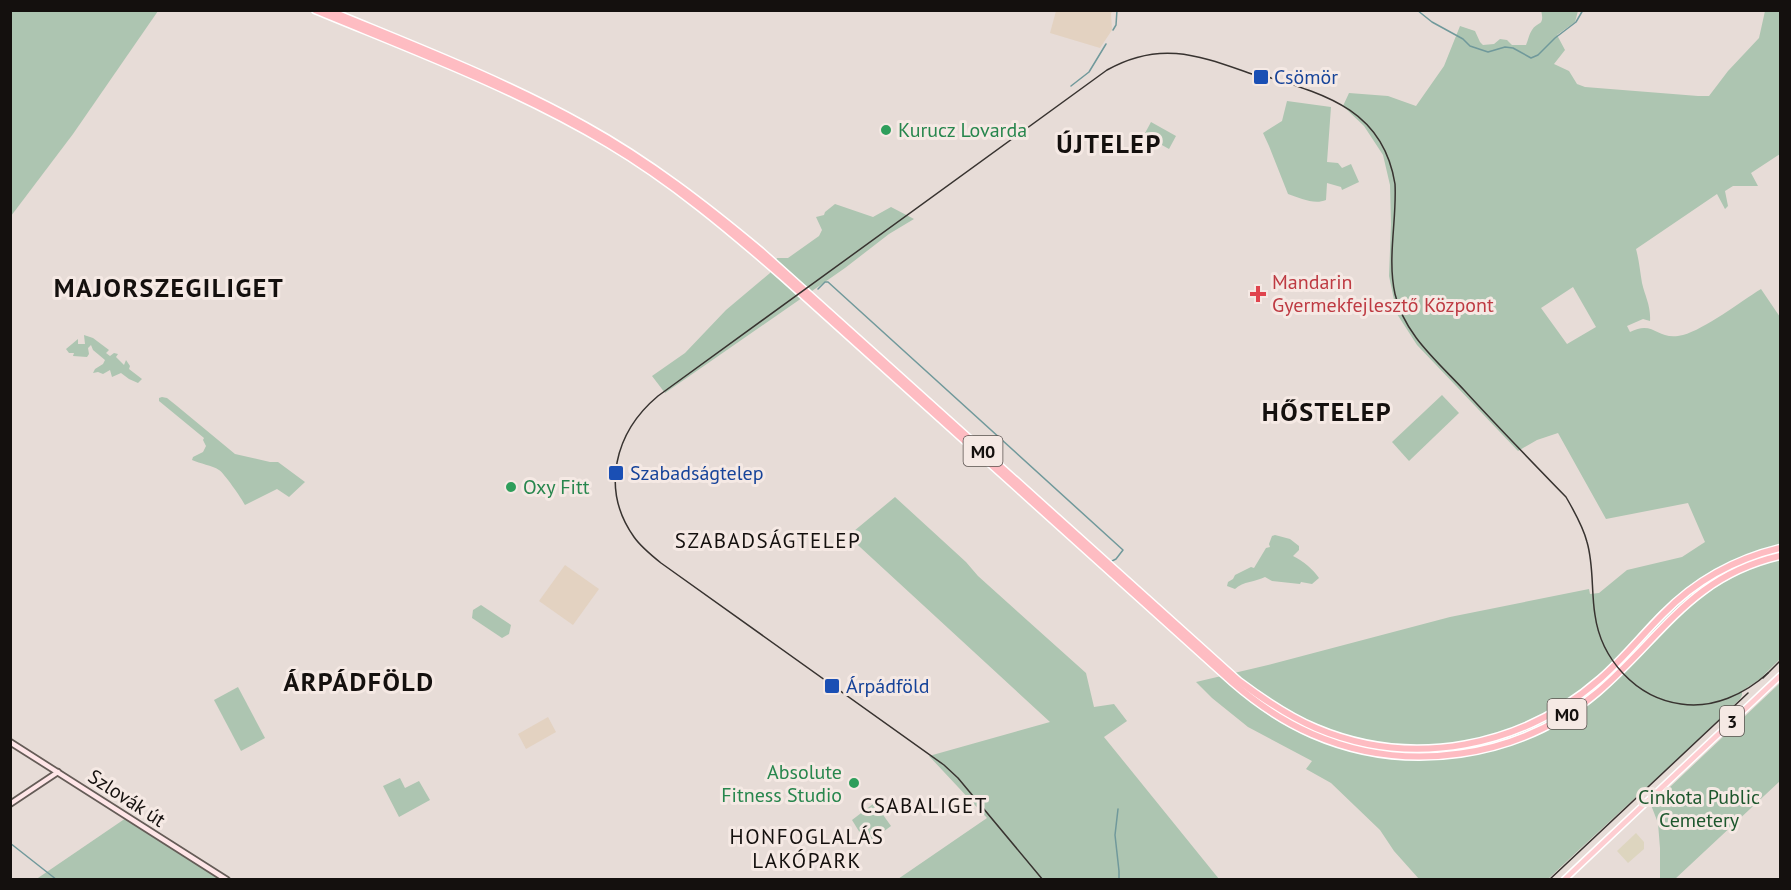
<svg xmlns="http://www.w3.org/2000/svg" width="1791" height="890" font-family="'PT Sans',sans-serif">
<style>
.commercial{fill:#ddd5bf}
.education{fill:#e3d2c1}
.green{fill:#adc5b1;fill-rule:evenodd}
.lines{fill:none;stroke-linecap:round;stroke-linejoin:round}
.stream{stroke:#70999b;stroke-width:1.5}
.secondary-casing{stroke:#655c57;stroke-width:8}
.primary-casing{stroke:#fff;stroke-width:8}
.trunk-casing{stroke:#fff;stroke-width:9}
.secondary{stroke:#ffe6e8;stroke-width:4.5}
.primary{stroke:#fecdd1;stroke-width:5}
.trunk{stroke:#febcc2;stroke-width:6}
.tram{stroke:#383330;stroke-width:1.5}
.transit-dot{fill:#1a4fb4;stroke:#f5e9e4;stroke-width:2}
.leisure-dot{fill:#2e9e5b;stroke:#f5e9e4;stroke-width:2}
.health-dot{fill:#e0444e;stroke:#f5e9e4;stroke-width:2}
.labels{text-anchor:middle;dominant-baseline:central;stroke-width:6;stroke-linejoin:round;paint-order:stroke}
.shield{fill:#f5e9e4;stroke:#58514e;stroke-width:1.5}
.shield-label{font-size:18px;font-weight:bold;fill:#14100e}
.transit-label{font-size:20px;fill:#164399;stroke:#f5e9e4;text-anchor:start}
.leisure-label{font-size:20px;fill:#27864d;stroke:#f5e9e4;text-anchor:start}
.health-label{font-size:20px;fill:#be3a42;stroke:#f5e9e4;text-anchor:start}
.park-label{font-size:20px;fill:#1d572d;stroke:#f5e9e4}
.street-label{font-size:20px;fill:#14100e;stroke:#f5e9e4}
.neighbourhood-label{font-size:21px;letter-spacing:1.5px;fill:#14100e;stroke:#f5e9e4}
.district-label{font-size:26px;font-weight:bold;letter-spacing:1.5px;fill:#14100e;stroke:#f5e9e4}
</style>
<rect width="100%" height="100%" fill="#e7dcd7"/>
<path class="commercial" d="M 1636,833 L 1644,842 L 1644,849 L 1628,863 L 1617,851 Z"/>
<g class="education">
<path d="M 1056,11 L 1114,11 L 1111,13 L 1112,30 L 1100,48 L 1050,33 Z"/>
<path d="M 565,565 L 599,589 L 573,625 L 539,601 Z"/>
<path d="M 548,717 L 556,732 L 526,749 L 518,734 Z"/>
</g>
<g class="green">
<path d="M 11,10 L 158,11 L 73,134 L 11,216 Z"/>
<path d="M 1541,10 L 1578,11 L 1575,22 L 1557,35 L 1565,50 L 1554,64 L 1569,71 L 1577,84 L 1585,87 L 1698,96 L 1709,96 L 1728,71 L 1759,38 L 1765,11 L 1780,11 L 1780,154 L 1751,173 L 1758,186 L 1733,186 L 1725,191 L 1728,206 L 1725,209 L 1717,194 L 1636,249 C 1639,260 1640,271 1642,283 C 1645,296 1651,306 1650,321 L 1643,319 L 1627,326 L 1630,332 C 1655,319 1657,342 1683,335 C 1705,329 1740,302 1761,289 L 1780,317 L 1780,659 L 1760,679 L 1742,691 L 1742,695 L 1740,699 C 1677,761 1611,819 1547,880 L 1419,879 L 1394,851 L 1380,830 L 1331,783 L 1306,769 L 1312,761 L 1248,727 L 1212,698 L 1196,682 L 1268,665 L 1450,617 L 1589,589 L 1590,594 L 1599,593 L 1627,570 L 1682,557 L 1705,542 L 1688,503 L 1606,519 L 1558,433 L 1537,440 L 1518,451 L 1417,345 L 1397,314 L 1389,276 L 1391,224 L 1390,185 L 1383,155 L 1364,126 L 1343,106 L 1349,93 L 1388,96 L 1416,106 L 1444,66 L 1460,26 L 1475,31 L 1480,42 L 1483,45 L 1494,44 L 1500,39 L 1507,40 L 1512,45 L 1526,45 C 1528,41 1529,34 1532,30 C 1538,21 1545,27 1541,10 ZM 1573,287 L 1596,327 L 1567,344 L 1541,308 Z"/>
<path d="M 1287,101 L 1331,107 L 1327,162 L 1338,163 L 1342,168 L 1351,164 L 1359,182 L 1342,190 L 1341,187 L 1327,183 L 1326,200 C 1314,205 1300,198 1288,194 L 1269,146 L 1263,133 L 1282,121 Z"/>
<path d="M 1151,122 L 1176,136 L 1169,149 L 1144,135 Z"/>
<path d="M 835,204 L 873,217 L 891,207 L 914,219 L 889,234 L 845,268 L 665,393 L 652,376 L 685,353 L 726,310 L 770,273 L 777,258 L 788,258 L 819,236 L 822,230 L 816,217 L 824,215 L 825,212 Z"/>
<path d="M 84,335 L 93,338 L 109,350 L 106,353 L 110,356 L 114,353 L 118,354 L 116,357 L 124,365 L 126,360 L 130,366 L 129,369 L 142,379 L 138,383 L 129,379 L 121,373 L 112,377 L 110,370 L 103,374 L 98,372 L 93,373 L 95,369 L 103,364 L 105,360 L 93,350 L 91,345 L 88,348 L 89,354 L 87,357 L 73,356 L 74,353 L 69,353 L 66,349 L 78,339 L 78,344 L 85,344 Z"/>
<path d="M 1442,395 L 1459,413 L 1409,461 L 1392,442 Z"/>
<path d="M 162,397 L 167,398 L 177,406 L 235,454 L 270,462 L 278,462 L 305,482 L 289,497 L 277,489 L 245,505 C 242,499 224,473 219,470 C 212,465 200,464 192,460 L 193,457 L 203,452 L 206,446 L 203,440 L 204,438 L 159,401 L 159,398 Z"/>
<path d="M 895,497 L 966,562 L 978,576 L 1086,673 L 1094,707 L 1114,704 L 1127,721 L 1104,737 L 1219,879 L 898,879 L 987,818 L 929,756 L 1050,722 L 848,536 Z"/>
<path d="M 1275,535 L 1290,539 L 1299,546 L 1299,550 L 1293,556 C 1303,561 1313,569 1319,578 L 1312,584 L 1301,582 L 1300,584 L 1272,581 L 1265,577 C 1256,582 1243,581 1235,589 L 1227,586 L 1228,582 L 1233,579 L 1235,575 L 1251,567 L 1254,568 L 1266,548 L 1270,547 L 1269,544 L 1272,536 Z"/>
<path d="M 481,605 L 511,625 L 509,634 L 502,638 L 472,618 L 473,610 Z"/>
<path d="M 1780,683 L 1780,781 L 1675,879 L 1660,879 L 1660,848 L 1658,823 L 1651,805 Z"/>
<path d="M 238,687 L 265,738 L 241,751 L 214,700 Z"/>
<path d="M 400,778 L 405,788 L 419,781 L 430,800 L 399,817 L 383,786 Z"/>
<path d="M 873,804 L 876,805 L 891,826 L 868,843 L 865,841 L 852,820 Z"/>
<path d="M 126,818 L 224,880 L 35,880 Z"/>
</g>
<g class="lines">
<g class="stream">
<path d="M 1417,10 L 1432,22 L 1463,39 L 1470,46 L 1488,52 L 1505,47 L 1513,48 L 1531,58 L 1538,55 L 1555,38 L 1576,22 L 1583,10"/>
<path d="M 1113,30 L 1116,25 L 1117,10"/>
<path d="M 1071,86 L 1089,72 L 1106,44"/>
<path d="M 818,289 L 825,282 L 828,282 L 1123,550 L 1116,559 L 1112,561"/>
<path d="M 1118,809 L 1115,835 L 1119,871 L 1119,880"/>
<path d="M 10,843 L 57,880"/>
</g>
<g class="secondary-casing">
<g id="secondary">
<path d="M 10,742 L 227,880"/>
<path d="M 10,804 L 58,772"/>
</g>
</g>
<g class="primary-casing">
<path id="primary" d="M 1564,880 L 1780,676"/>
</g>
<g class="trunk-casing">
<g id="trunk">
<path d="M 315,10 C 414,51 516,89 608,144 C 672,182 729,230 785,279 L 1232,682 C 1256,703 1282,721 1312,734 C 1406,775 1519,759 1598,692 C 1662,637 1690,577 1780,556"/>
<path d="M 328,10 C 415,46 504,80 586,126 C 649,161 706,205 761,251 L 1239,681 C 1263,699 1288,716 1316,728 C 1413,769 1522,747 1600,679 C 1623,659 1642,635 1663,614 C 1696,580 1735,559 1780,548"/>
</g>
</g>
<use href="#secondary" class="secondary"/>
<use href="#primary" class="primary"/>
<use href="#trunk" class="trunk"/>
<g class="tram">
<path d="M 1261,75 C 1324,94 1383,109 1395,184 C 1397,220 1387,258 1395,294 C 1404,334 1437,361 1464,390 C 1497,426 1531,461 1566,497 C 1574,511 1583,526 1587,542 C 1594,566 1591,591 1595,615 C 1601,659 1636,698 1681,704 C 1713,709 1745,694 1768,673"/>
<path d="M 1763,678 L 1780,661"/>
<path d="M 1043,880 L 958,778 L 944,765 L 661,563 C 651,555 641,547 634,537 C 600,489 615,432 658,396 L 1107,70 C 1164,38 1204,58 1261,77"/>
<path d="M 1549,880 L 1748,693"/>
</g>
</g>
<g class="transit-dot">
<rect x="1253" y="69" width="16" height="16" rx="3"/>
<rect x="608" y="465" width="16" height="16" rx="3"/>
<rect x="824" y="678" width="16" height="16" rx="3"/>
</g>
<g class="leisure-dot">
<circle cx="886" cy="130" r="6"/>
<circle cx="511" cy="487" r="6"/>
<circle cx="854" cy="783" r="6"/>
</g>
<path class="health-dot" d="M1255 285h6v6h6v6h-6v6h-6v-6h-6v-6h6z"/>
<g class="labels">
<g class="shield">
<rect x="963.5" y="436" width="39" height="30" rx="4.5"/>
<rect x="1547.5" y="699" width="39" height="30" rx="4.5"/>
<rect x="1720" y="706" width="24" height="30" rx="4.5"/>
</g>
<g class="shield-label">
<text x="983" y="451">M0</text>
<text x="1567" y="714">M0</text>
<text x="1732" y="721">3</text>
</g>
<g class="transit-label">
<text x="1274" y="77">Csömör</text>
<text x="630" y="473">Szabadságtelep</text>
<text x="846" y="686">Árpádföld</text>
</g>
<g class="leisure-label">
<text x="898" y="130">Kurucz Lovarda</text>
<text x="523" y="487">Oxy Fitt</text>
<text x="842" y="772" text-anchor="end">Absolute<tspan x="842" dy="23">Fitness Studio</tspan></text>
</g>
<g class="health-label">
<text x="1272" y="282">Mandarin<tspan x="1272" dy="23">Gyermekfejlesztő Központ</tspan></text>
</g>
<g class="park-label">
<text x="1699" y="797">Cinkota Public<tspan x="1699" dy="23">Cemetery</tspan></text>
</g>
<g class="street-label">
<text transform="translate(127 798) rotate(33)">Szlovák út</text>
</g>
<g class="neighbourhood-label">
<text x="768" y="540">SZABADSÁGTELEP</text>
<text x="924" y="805">CSABALIGET</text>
<text x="807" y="836">HONFOGLALÁS<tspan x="807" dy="24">LAKÓPARK</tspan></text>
</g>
<g class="district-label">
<text x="1109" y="143">ÚJTELEP</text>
<text x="169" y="287">MAJORSZEGILIGET</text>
<text x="1327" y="411">HŐSTELEP</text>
<text x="359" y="681">ÁRPÁDFÖLD</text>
</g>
</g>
<rect width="1791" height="890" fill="none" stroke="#14100e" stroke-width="24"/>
</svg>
